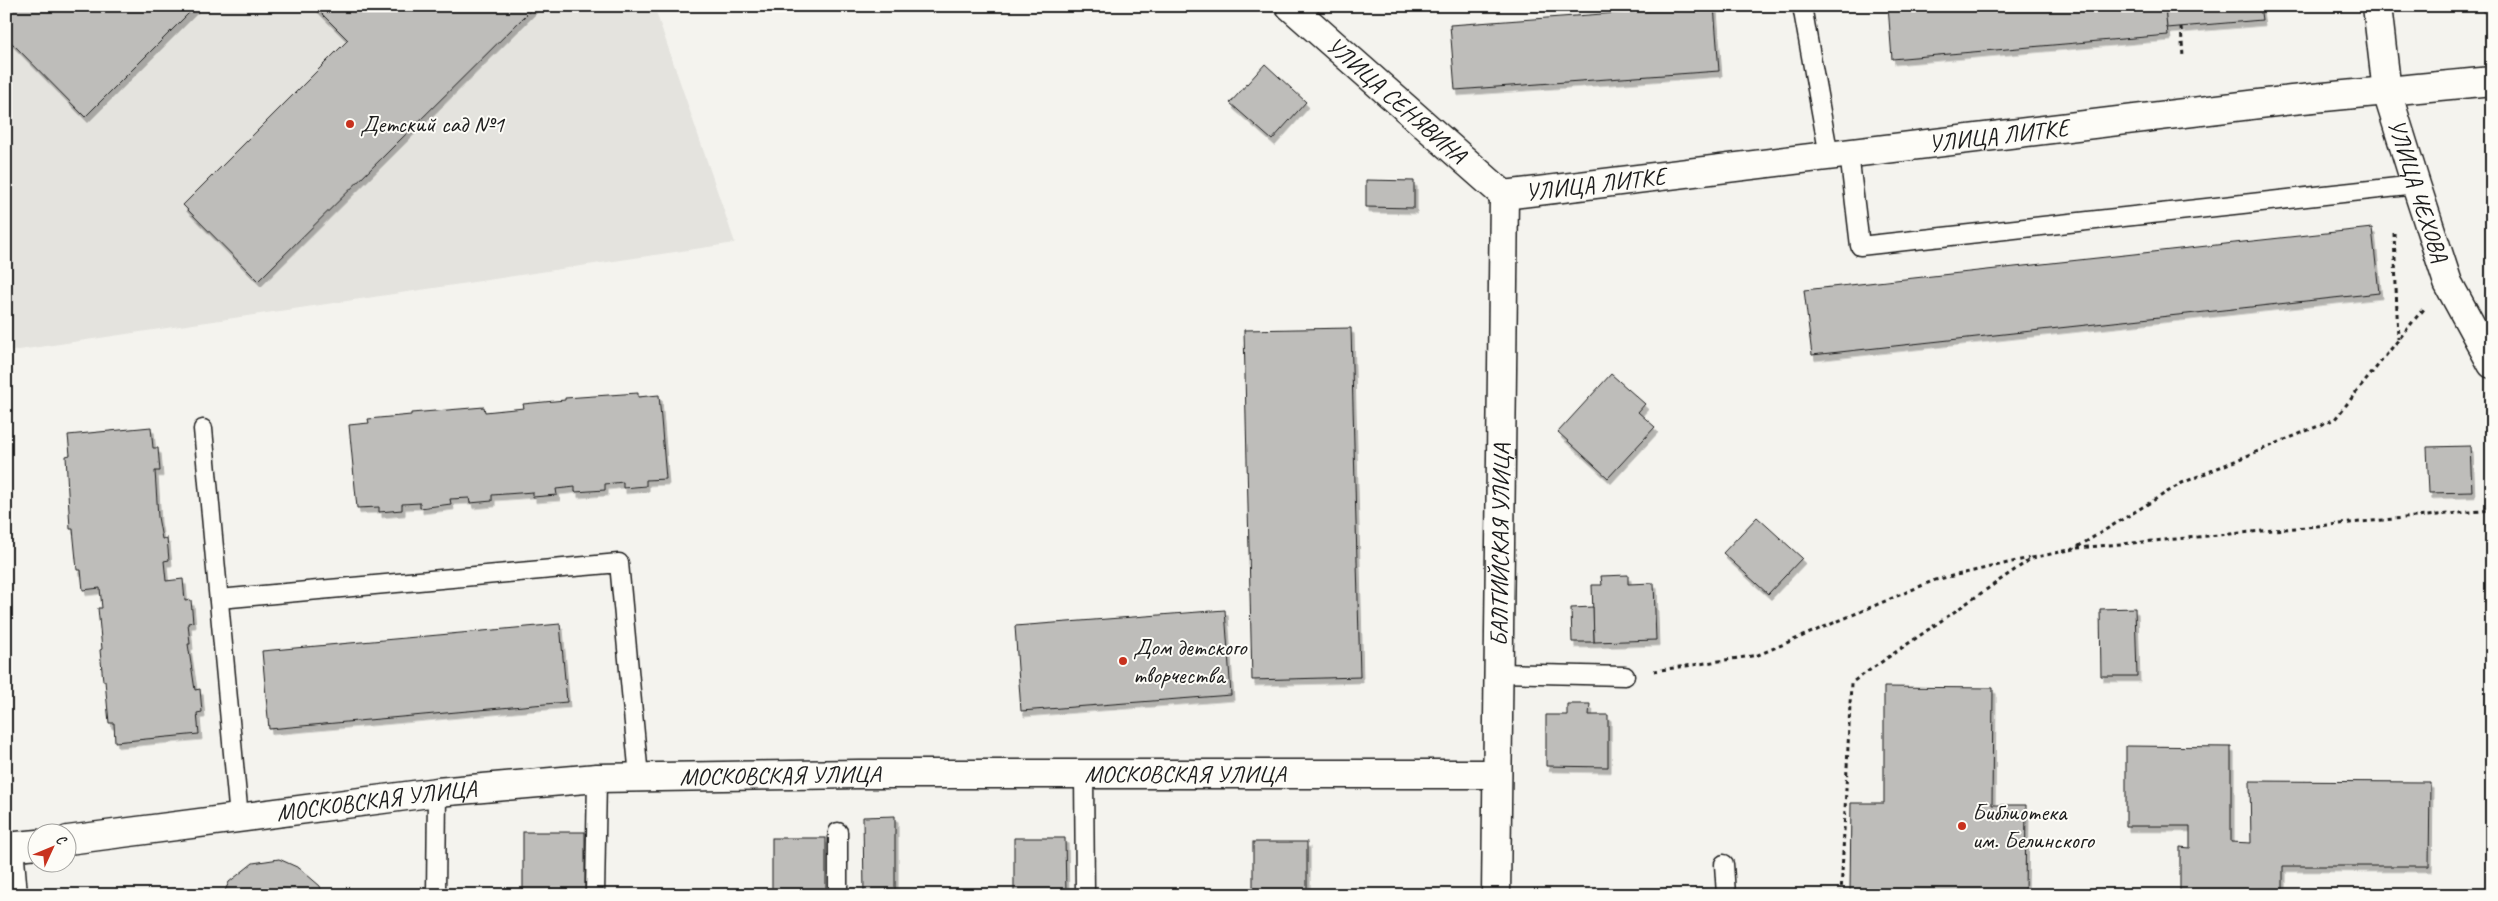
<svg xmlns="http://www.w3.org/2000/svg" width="2498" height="901" font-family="Caveat,sans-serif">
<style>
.built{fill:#e4e3de}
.building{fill:#bebdba;stroke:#1c1c1c;filter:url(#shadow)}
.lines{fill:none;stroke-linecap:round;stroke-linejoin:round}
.lane-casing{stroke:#1c1c1c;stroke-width:21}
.street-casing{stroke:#1c1c1c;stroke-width:31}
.secondary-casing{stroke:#1c1c1c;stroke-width:31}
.path{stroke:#1c1c1c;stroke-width:3;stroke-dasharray:4 4;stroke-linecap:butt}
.lane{stroke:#fdfcf7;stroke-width:18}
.street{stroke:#fdfcf7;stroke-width:28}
.secondary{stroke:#fdfcf7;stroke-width:28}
.poi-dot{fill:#c8321e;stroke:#fdfcf7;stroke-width:2}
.labels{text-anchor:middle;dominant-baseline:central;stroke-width:4;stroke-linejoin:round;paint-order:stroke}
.street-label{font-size:24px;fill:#1c1c1c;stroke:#fdfcf7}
.poi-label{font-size:24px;fill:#1c1c1c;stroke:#fdfcf7;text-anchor:start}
</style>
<defs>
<filter id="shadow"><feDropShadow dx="3" dy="5.5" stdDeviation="0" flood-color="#0004"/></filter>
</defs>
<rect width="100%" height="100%" fill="#f4f3ee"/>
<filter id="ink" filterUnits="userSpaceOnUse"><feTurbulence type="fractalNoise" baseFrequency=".02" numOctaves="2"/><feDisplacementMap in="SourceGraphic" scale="10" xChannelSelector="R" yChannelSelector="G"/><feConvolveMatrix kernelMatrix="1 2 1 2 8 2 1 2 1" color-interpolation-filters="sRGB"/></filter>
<g filter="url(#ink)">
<path class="built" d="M 6,6 L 654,6 L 735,243 L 6,352 Z"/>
<g class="building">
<path d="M 6,6 L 196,6 L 85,117 L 6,37 Z"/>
<path d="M 314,6 L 535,6 L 258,281 L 183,205 L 348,40 Z"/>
<path d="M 1714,6 L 1719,71 L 1455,90 L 1450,25 Z"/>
<path d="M 1888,6 L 2165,6 L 2168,35 L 1892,59 Z"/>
<path d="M 2165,6 L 2260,6 L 2262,20 L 2167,28 Z"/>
<path d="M 1265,64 L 1306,102 L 1272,140 L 1230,103 Z"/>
<path d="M 1366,180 L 1414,181 L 1414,208 L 1366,207 Z"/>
<path d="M 2372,228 L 2379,293 L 1812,355 L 1804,290 Z"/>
<path d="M 1351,328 L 1360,677 L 1252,680 L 1244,330 Z"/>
<path d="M 1611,374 L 1645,404 L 1638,412 L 1655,427 L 1608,478 L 1558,432 Z"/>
<path d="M 638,393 L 638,397 L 659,395 L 666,479 L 646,480 L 646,486 L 623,488 L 623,482 L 605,484 L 605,490 L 575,492 L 575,487 L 556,489 L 557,495 L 533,497 L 533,492 L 492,495 L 492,501 L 470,503 L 469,498 L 450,499 L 451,504 L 420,508 L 420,503 L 402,504 L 402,510 L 379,512 L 379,507 L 357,508 L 349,425 L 369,423 L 368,419 L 411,415 L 411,413 L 484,407 L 485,412 L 524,408 L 523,404 L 565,400 L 565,398 Z"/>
<path d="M 151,427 L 153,448 L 158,448 L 160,471 L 155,471 L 158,517 L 162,539 L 167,538 L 169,560 L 164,561 L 166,581 L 183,579 L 185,601 L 191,600 L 193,622 L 188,623 L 190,644 L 188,644 L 195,690 L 200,689 L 202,712 L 197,713 L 199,734 L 115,742 L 114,723 L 109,723 L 105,681 L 103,681 L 100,650 L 102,649 L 98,608 L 102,608 L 100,588 L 83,590 L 81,570 L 77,570 L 73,529 L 70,529 L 66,456 L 70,455 L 68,435 Z"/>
<path d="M 2470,446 L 2472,492 L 2429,493 L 2427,447 Z"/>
<path d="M 1757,517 L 1802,558 L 1768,594 L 1723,553 Z"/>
<path d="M 1628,575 L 1628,584 L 1654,583 L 1656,640 L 1594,642 L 1592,585 L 1602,585 L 1601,576 Z"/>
<path d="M 1593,607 L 1594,642 L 1572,642 L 1571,608 Z"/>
<path d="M 2135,608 L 2137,676 L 2101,676 L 2100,609 Z"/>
<path d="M 1225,610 L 1231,695 L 1021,711 L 1015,626 Z"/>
<path d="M 560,624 L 567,702 L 269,729 L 262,651 Z"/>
<path d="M 1884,687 L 1993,688 L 1992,805 L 2026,805 L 2025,895 L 1850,894 L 1851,803 L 1884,803 Z"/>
<path d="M 1567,704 L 1590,704 L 1589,715 L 1608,715 L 1608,767 L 1546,766 L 1546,715 L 1567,715 Z"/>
<path d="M 2126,746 L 2231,747 L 2231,842 L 2251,843 L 2250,781 L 2430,782 L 2429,866 L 2283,866 L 2283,895 L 2180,895 L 2180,847 L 2190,848 L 2190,826 L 2126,826 Z"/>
<path d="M 895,816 L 895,895 L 864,895 L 863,817 Z"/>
<rect x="523" y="832" width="62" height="63"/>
<rect x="772" y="838" width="54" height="57"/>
<path d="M 1014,838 L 1065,838 L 1066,895 L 1014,895 Z"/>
<rect x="1253" y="842" width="54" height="53"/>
<path d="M 279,859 L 299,868 L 320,886 L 323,895 L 223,895 L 229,882 L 253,863 Z"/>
</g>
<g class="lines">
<g class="lane-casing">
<g id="lane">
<path d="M 1802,6 L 1829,156"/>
<path d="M 2492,6 L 2492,7"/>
<path d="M 1849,153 L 1860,246 L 2416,185"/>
<path d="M 203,429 L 239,818"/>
<path d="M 219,599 L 619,563 L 639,777"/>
<path d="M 1498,673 L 1625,676"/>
<path d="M 1084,774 L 1085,895"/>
<path d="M 1724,864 L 1726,895"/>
<path d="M 436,895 L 437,792"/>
<path d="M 595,895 L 597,778"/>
<path d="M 838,895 L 838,832"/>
</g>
</g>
<g class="street-casing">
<g id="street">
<path id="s1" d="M 1290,6 L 1504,195"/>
<path id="s2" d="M 1504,195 L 2292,100 L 2492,81"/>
<path id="s3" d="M 68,840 L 437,792 L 597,778 L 859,774 L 1497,774"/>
<path d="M 6,847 L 38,844"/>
<path d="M 9,847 L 13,895"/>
<path id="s4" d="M 1496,895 L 1504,195"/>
</g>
</g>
<g class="secondary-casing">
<g id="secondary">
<path id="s5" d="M 2377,6 L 2387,92 L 2416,185 L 2448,283 L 2492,364"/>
</g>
</g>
<g class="path">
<path d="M 2181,27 L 2183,57"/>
<path d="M 2394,233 L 2398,339"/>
<path d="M 2490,244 L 2492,243"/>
<path d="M 2077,548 L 2492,510"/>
<path d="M 1654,671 L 1758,655 L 1935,580 L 2029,558"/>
<path d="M 1841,895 L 1851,683 L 2032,558 L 2074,549 L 2182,483 L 2335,419 L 2423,309"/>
</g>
<use href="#lane" class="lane"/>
<use href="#street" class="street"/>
<use href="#secondary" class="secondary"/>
</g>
</g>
<g class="poi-dot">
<circle cx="350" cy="124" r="5"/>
<circle cx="1123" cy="661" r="5"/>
<circle cx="1962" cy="826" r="5"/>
</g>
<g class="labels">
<g class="street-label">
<text stroke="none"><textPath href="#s1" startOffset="142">УЛИЦА СЕНЯВИНА</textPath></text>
<text stroke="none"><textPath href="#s2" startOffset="498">УЛИЦА ЛИТКЕ</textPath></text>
<text stroke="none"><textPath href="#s2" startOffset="92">УЛИЦА ЛИТКЕ</textPath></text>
<text stroke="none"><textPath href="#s5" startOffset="190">УЛИЦА ЧЕХОВА</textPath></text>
<text stroke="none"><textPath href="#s4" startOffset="350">БАЛТИЙСКАЯ УЛИЦА</textPath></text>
<text stroke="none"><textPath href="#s3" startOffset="1121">МОСКОВСКАЯ УЛИЦА</textPath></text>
<text stroke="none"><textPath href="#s3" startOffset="716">МОСКОВСКАЯ УЛИЦА</textPath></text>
<text stroke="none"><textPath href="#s3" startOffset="311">МОСКОВСКАЯ УЛИЦА</textPath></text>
</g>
<g class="poi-label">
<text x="360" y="124">Детский сад №1</text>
<text x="1133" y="647">Дом детского<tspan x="1133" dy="28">творчества</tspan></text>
<text x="1972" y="812">Библиотека<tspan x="1972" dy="28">им. Белинского</tspan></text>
</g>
</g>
<rect width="2498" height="901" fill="none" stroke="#fdfcf7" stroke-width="25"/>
<rect x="12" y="12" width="2473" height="876" fill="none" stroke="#1c1c1c" stroke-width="2" filter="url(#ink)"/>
<g transform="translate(52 848) rotate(46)"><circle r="24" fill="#fdfcf7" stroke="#a3a29f"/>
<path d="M0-4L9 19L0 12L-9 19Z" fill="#c8321e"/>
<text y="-8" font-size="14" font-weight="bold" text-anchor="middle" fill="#1c1c1c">С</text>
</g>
</svg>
